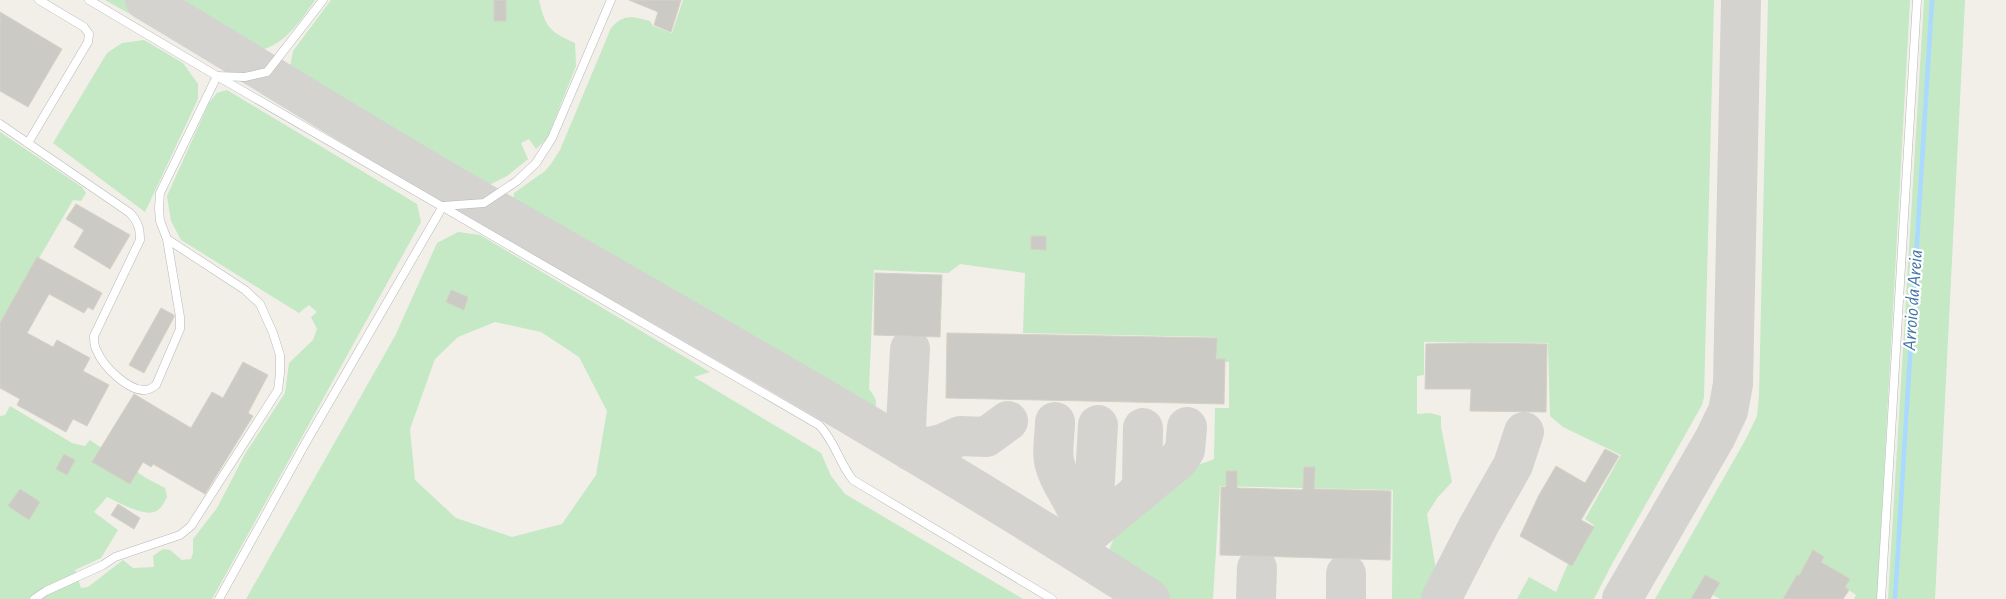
<svg xmlns="http://www.w3.org/2000/svg" width="2006" height="599" font-family="'Alegreya Sans',sans-serif">
<style>
.green{fill:#c5e8c5;fill-rule:evenodd}
.lines{fill:none;stroke-linecap:round;stroke-linejoin:round}
.stream{stroke:#aadaff;stroke-width:4.5}
.taxiway{stroke:#d4d3d0;stroke-width:40}
.building{fill:#cccac5;stroke:#d6d1c6}
.service-casing{stroke:#b5b8bc;stroke-width:9}
.service{stroke:#fff;stroke-width:8}
.labels{text-anchor:middle;dominant-baseline:central;stroke-width:4.5;stroke-linejoin:round;paint-order:stroke}
.water-label{font-size:19px;font-style:italic;fill:#4174aa;stroke:#fff}
</style>
<rect width="100%" height="100%" fill="#f1efe8"/>
<g class="green">
<path d="M 105,0 L 132,0 L 173,25 L 185,45 Z"/>
<path d="M 166,0 L 315,0 C 300,22 281,50 253,51 Z"/>
<path d="M 331,0 L 539,0 C 545,27 550,32 575,43 L 576,66 L 547,139 L 536,149 L 529,139 L 521,143 L 528,159 L 507,176 L 489,185 L 476,181 L 289,72 L 293,51 Z"/>
<path d="M 683,0 L 1714,0 L 1704,397 L 1702,405 L 1612,564 L 1594,599 L 1517,599 L 1529,577 L 1556,592 L 1567,566 L 1594,525 L 1585,519 L 1621,455 L 1563,427 L 1550,416 L 1548,343 L 1424,342 L 1424,375 L 1417,376 L 1417,414 L 1430,413 L 1441,416 L 1441,427 L 1452,482 L 1438,497 L 1427,514 L 1438,583 L 1423,599 L 1392,599 L 1393,490 L 1220,486 L 1213,599 L 1169,599 L 1109,560 C 1105,530 1161,485 1185,471 C 1194,465 1205,463 1214,459 L 1215,408 L 1229,408 L 1229,362 L 1217,361 L 1217,345 L 1215,337 L 1023,333 L 1025,273 L 960,264 L 948,273 L 874,270 L 869,389 C 877,400 879,404 871,415 L 525,212 L 513,203 L 514,193 L 545,171 L 551,164 L 560,150 L 611,28 C 625,13 632,17 650,21 L 653,26 L 672,33 Z"/>
<path d="M 1768,0 L 1910,0 L 1877,599 L 1854,599 L 1856,595 L 1812,564 L 1791,599 L 1720,599 L 1713,595 L 1720,583 L 1691,599 L 1655,599 L 1747,437 L 1757,416 L 1759,396 Z"/>
<path d="M 1924,0 L 1965,0 L 1935,599 L 1888,599 Z"/>
<path d="M 144,40 L 183,63 L 198,84 L 198,99 L 145,212 L 53,143 L 107,53 L 122,43 Z"/>
<path d="M 227,90 L 417,204 L 421,222 L 212,599 L 0,599 L 0,416 L 5,415 L 10,406 L 72,443 L 85,446 L 90,440 L 146,478 L 165,488 L 167,497 C 164,503 161,510 154,512 C 142,516 118,502 107,497 L 94,512 L 118,530 L 101,558 L 75,570 L 81,588 L 88,587 L 123,560 L 133,568 L 154,567 L 153,556 L 163,549 L 170,550 L 182,560 L 191,559 L 193,553 L 193,539 L 217,508 L 245,454 L 285,393 L 289,363 L 313,340 L 317,329 L 311,317 L 317,312 L 309,305 L 299,313 L 181,240 L 171,221 L 167,196 L 209,103 L 217,93 Z"/>
<path d="M 0,132 L 82,187 L 86,193 L 81,201 L 73,200 L 0,325 Z"/>
<path d="M 458,232 L 480,235 L 710,372 L 694,377 L 821,453 L 831,476 L 845,494 L 1023,599 L 246,599 L 395,336 L 437,243 ZM 495,322 L 541,332 L 579,357 L 607,411 L 596,475 L 562,524 L 512,537 L 456,518 L 415,480 L 410,429 L 435,359 L 458,337 Z"/>
</g>
<g class="lines">
<path class="stream" d="M 1895,599 L 1932,0"/>
<g class="taxiway">
<path d="M 145,0 C 249,62 352,127 457,188 C 690,322 925,453 1150,599"/>
<path d="M 910,349 L 906,426 L 911,451 L 942,444 L 960,436 L 986,437 L 1008,421"/>
<path d="M 1055,422 C 1055,435 1051,453 1055,465 C 1062,492 1089,512 1079,542 L 1068,546"/>
<path d="M 1138,492 L 1142,484 L 1143,428"/>
<path d="M 1087,535 L 1093,515 L 1098,425"/>
<path d="M 1079,542 L 1178,460 L 1185,450 L 1187,427"/>
<path d="M 1346,574 L 1346,599"/>
<path d="M 1256,599 L 1257,568"/>
<path d="M 1441,599 L 1479,525 L 1513,465 L 1524,432"/>
<path d="M 1622,599 L 1715,438 L 1728,411 L 1733,384 L 1741,0"/>
</g>
</g>
<g class="building">
<rect x="494" y="0" width="12" height="21"/>
<path d="M 629,0 L 681,0 L 671,32 L 654,25 L 658,12 Z"/>
<path d="M 0,12 L 62,49 L 28,107 L 0,91 Z"/>
<path d="M 76,204 L 130,235 L 110,269 L 74,247 L 84,230 L 66,219 Z"/>
<path d="M 1031,236 L 1046,236 L 1046,250 L 1031,249 Z"/>
<path d="M 37,257 L 102,293 L 93,310 L 88,307 L 84,313 L 49,294 L 27,333 L 53,347 L 57,340 L 90,358 L 83,371 L 109,385 L 87,426 L 73,419 L 66,432 L 17,405 L 20,399 L 0,388 L 0,323 Z"/>
<path d="M 875,273 L 942,275 L 940,337 L 874,335 Z"/>
<path d="M 451,290 L 468,297 L 464,310 L 446,302 Z"/>
<path d="M 161,308 L 174,315 L 174,317 L 144,373 L 129,365 Z"/>
<path d="M 947,333 L 1217,338 L 1216,359 L 1225,359 L 1224,404 L 946,398 Z"/>
<path d="M 1472,343 L 1547,344 L 1546,412 L 1470,411 L 1471,389 L 1425,389 L 1426,344 Z"/>
<path d="M 243,362 L 268,375 L 248,413 L 253,416 L 205,494 L 153,464 L 151,467 L 143,462 L 130,484 L 92,462 L 134,394 L 191,428 L 212,392 L 223,398 Z"/>
<path d="M 1605,449 L 1619,456 L 1581,520 L 1594,527 L 1572,566 L 1520,536 L 1539,495 L 1556,466 L 1585,483 Z"/>
<path d="M 64,454 L 75,460 L 67,475 L 56,469 Z"/>
<path d="M 1304,467 L 1315,467 L 1314,489 L 1391,491 L 1390,560 L 1220,555 L 1221,487 L 1226,487 L 1226,471 L 1237,471 L 1237,488 L 1302,490 L 1303,489 Z"/>
<path d="M 20,489 L 40,502 L 29,520 L 8,506 Z"/>
<path d="M 118,504 L 140,518 L 134,529 L 111,515 Z"/>
<path d="M 1813,550 L 1824,557 L 1821,562 L 1850,579 L 1845,587 L 1849,590 L 1843,599 L 1783,599 L 1797,575 L 1799,576 Z"/>
<path d="M 1705,575 L 1720,583 L 1710,599 L 1691,599 Z"/>
</g>
<g class="lines">
<g class="service-casing">
<g id="service">
<path d="M 89,0 L 217,76 L 819,425 C 835,441 839,463 853,480 L 1052,599"/>
<path d="M 0,124 L 130,213 C 138,222 140,228 140,240 L 94,336 C 94,341 94,347 97,351 C 103,366 128,391 145,390 C 149,390 152,388 156,385 L 180,329 L 180,317 L 167,239 L 160,221 L 159,208 L 160,193 L 217,76 L 245,77 L 267,72 L 323,0"/>
<path d="M 28,143 L 88,42 L 89,34 L 84,27 L 39,0"/>
<path d="M 34,599 L 46,591 L 103,565 L 115,557 L 180,535 L 191,526 L 278,390 L 280,373 L 280,355 L 273,333 L 260,304 L 245,290 L 167,239"/>
<path d="M 219,599 L 305,444 L 443,206 L 484,203 L 517,181 L 536,163 L 552,138 L 611,0"/>
<path d="M 1881,599 L 1917,0"/>
</g>
</g>
<use href="#service" class="service"/>
</g>
<g class="labels">
<g class="water-label">
<text transform="translate(1913 300) rotate(-86)">Arroio da Areia</text>
</g>
</g>
</svg>
